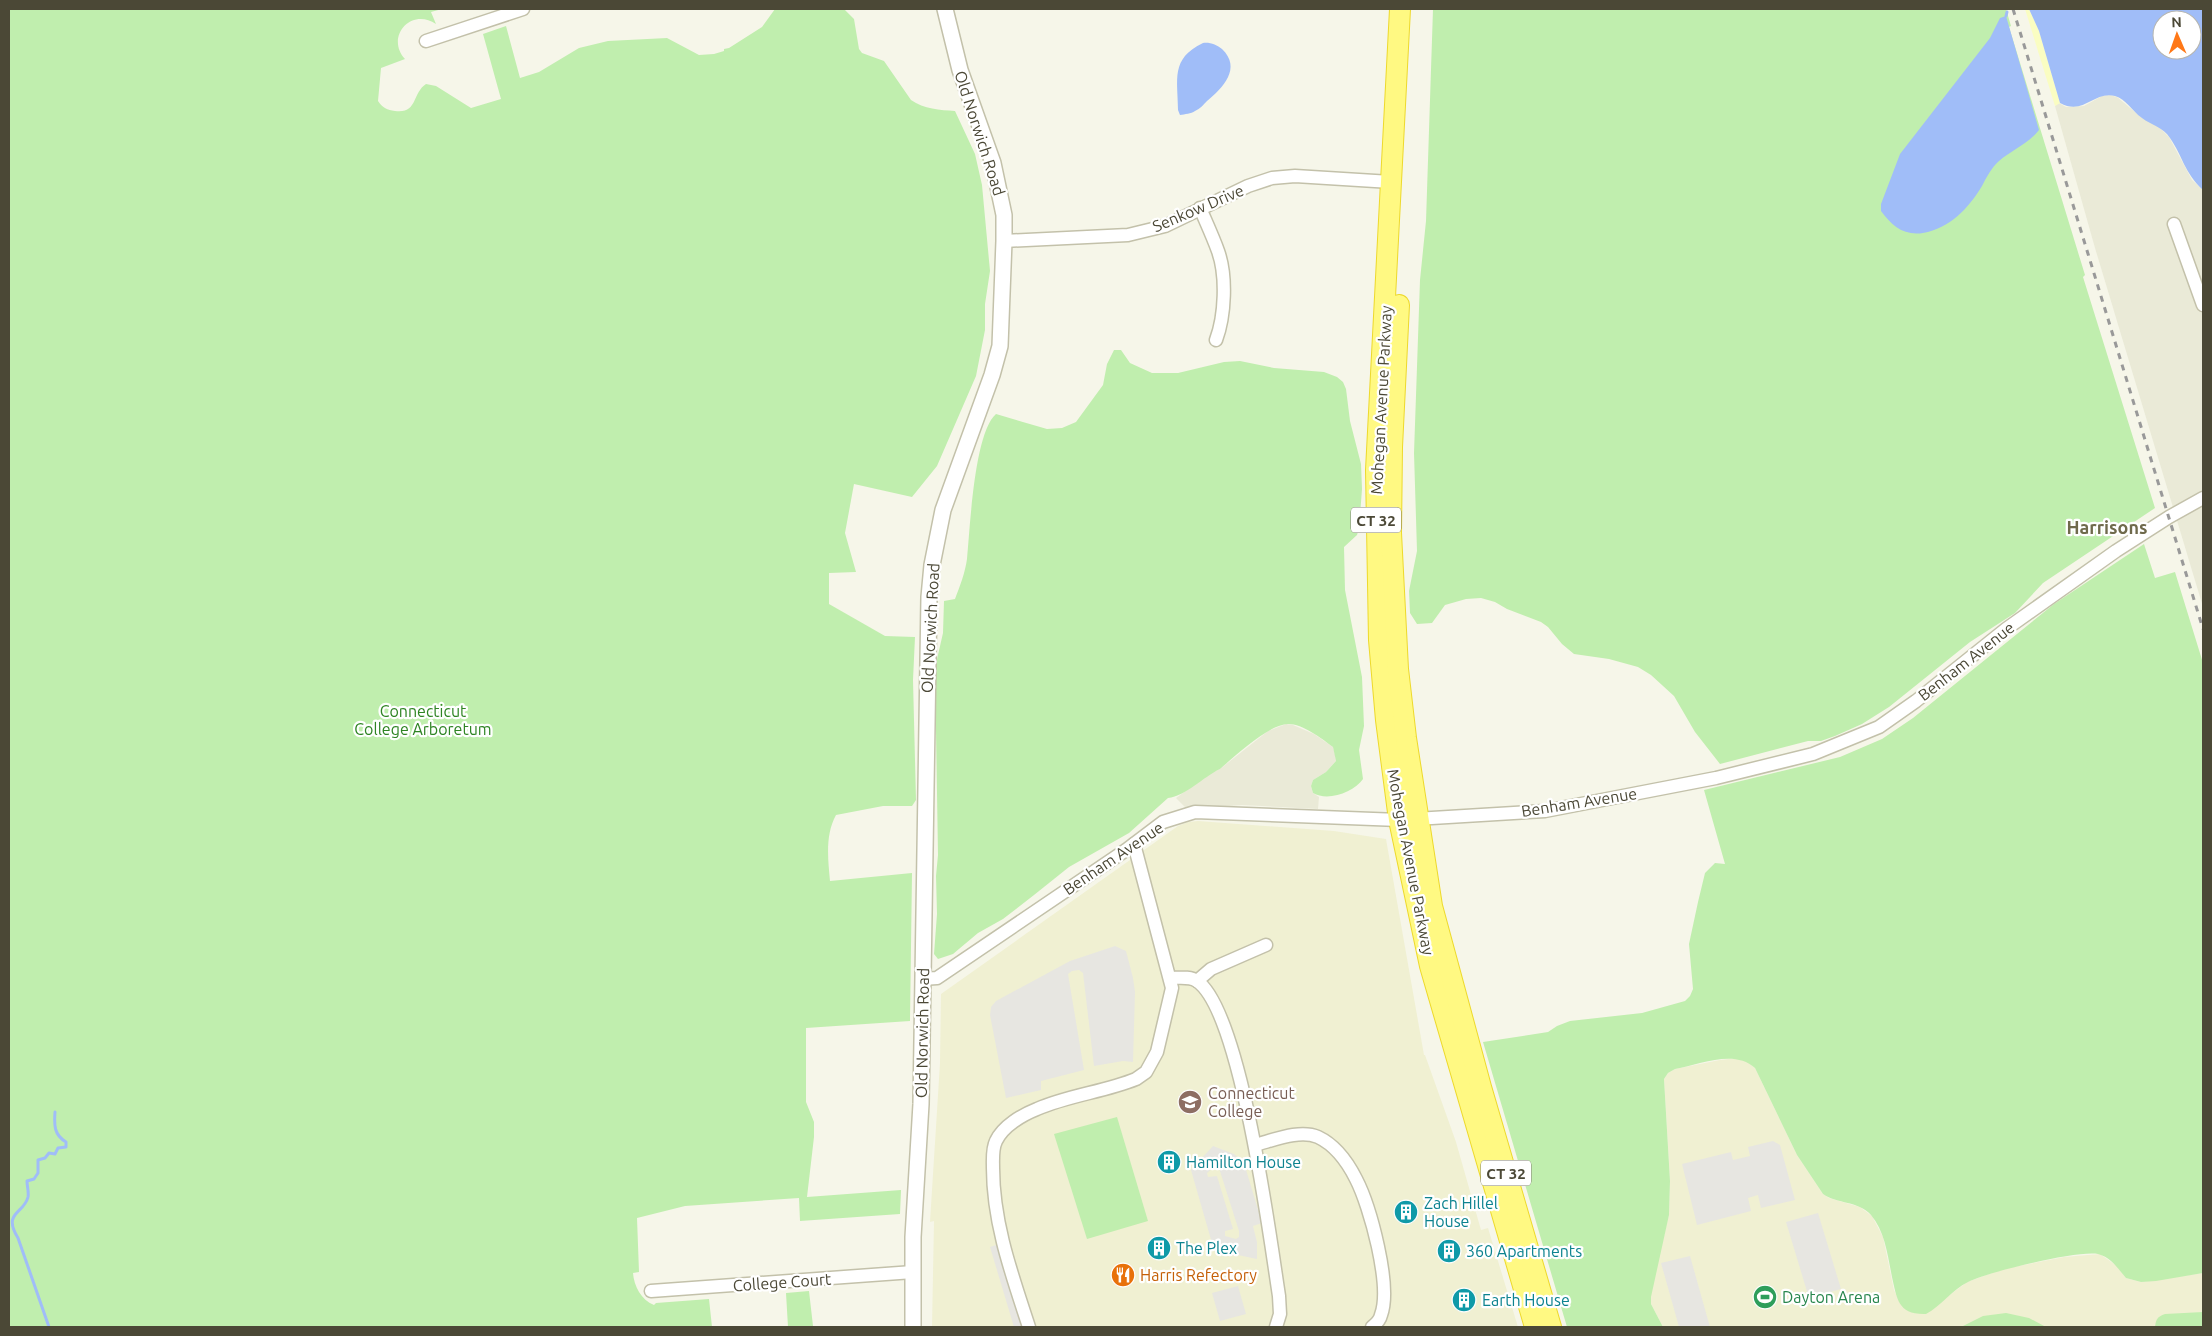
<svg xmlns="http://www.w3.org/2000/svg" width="2212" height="1336" font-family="Ubuntu,sans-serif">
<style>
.residential{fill:#eaead7}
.education{fill:#f0f0d2}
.green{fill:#c0eeae}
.sand{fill:#fafdc2}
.parking{fill:#e7e6e1;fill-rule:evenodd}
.water{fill:#a0bdf8;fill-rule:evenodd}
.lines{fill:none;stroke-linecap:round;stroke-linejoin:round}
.stream{stroke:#a0bdf8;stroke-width:3}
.minor-casing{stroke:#c3c1aa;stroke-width:15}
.tertiary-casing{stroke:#c3c1aa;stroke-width:18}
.trunk-casing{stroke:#edd92c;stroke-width:22}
.minor{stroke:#fff;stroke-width:12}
.tertiary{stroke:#fff;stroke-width:15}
.trunk{stroke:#fff982;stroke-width:20}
.rail{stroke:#999;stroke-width:3;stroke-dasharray:6 6;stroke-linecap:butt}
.labels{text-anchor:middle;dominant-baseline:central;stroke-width:4.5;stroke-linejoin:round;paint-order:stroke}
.shield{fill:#fff;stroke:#817f72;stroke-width:1}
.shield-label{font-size:15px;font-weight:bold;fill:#4b4836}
.street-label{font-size:16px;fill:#4b4836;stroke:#fff}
.park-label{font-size:16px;fill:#2e8423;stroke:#fff}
.education-label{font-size:16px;fill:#785e54;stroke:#fff;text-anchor:start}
.culture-label{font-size:16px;fill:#0d838f;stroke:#fff;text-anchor:start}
.food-label{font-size:16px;fill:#c56008;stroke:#fff;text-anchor:start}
.leisure-label{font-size:16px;fill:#27864d;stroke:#fff;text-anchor:start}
.neighbourhood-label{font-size:18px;font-weight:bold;fill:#6f6a4c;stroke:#fff}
</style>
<rect width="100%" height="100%" fill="#f6f6e9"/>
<g class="residential">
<path d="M 2110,95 L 2117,97 L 2141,117 L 2158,126 L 2169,137 L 2192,180 L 2203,190 L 2203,607 L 2095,248 L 2055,106 L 2059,103 L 2066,107 L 2084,106 L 2102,96 Z"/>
<path d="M 1286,724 L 1293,725 L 1314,734 L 1333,747 L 1335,754 L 1336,761 L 1326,772 L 1313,780 L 1311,786 L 1313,793 L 1319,797 L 1318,809 L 1242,805 L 1187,809 L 1176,798 L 1210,773 L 1220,769 L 1268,731 Z"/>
</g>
<g class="education">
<path d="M 1198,821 L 1334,831 L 1386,839 L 1424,1055 L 1425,1055 L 1456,1142 L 1481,1230 L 1488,1228 L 1518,1327 L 932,1327 L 934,1221 L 930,1222 L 940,1063 L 941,994 L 1178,826 L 1188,822 Z"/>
<path d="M 1737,1058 L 1744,1059 L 1755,1068 L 1797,1155 L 1823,1194 L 1829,1198 L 1860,1207 L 1872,1216 L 1883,1237 L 1894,1290 L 1900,1303 L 1943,1300 L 1967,1282 L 2003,1269 L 2064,1257 L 2100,1254 L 2117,1266 L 2126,1278 L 2141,1282 L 2203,1273 L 2203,1327 L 1663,1327 L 1651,1304 L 1651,1289 L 1669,1215 L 1670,1181 L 1664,1079 L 1668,1073 L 1675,1069 L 1720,1060 Z"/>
</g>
<g class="green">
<path d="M 9,9 L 442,9 L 431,12 L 436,24 C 411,7 385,37 405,59 L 381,68 L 378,101 C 383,108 387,110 395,111 C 418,114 412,93 426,84 L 436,86 L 471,108 L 501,99 L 483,34 L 506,26 L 520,78 L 539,72 L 579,48 L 608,41 L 667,38 L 699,55 L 714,54 L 724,51 L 724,49 L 729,48 L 762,27 L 775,9 L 844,9 L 854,19 L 859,49 L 862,53 L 884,61 L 911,100 C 924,109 940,110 955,111 L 975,154 L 982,185 L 990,271 L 985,304 L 985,330 L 976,376 L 937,466 L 912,497 L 854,484 L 845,533 L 856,572 L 829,573 L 829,604 L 885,636 L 915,637 L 913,680 L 916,800 L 912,806 L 883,806 L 836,815 C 825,835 828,859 830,881 L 912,873 L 910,1021 L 806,1028 L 806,1102 L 814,1122 L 814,1137 L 807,1197 L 901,1190 L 900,1214 L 800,1221 L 799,1198 L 685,1206 L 637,1218 L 639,1272 L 633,1273 C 634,1286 641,1300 654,1305 L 656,1303 L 709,1299 L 712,1327 L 9,1327 Z"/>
<path d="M 1433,9 L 2006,9 L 2011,26 L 2009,27 L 2085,275 L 2083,277 L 2155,508 L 2043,583 L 2015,613 L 1970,642 L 1889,707 L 1862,724 L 1835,736 L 1821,741 L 1808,741 L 1720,764 L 1695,732 L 1674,696 L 1651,675 L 1638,667 L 1609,659 L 1574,654 L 1562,644 L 1548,627 L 1541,622 L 1507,609 L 1495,602 L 1481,598 L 1466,599 L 1445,605 L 1432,623 L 1417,624 L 1410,613 L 1409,591 L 1417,551 L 1414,453 L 1420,280 L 1426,221 Z"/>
<path d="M 1114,350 L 1121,350 L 1130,363 L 1152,373 L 1178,373 L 1224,362 L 1240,361 L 1274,368 L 1324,372 L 1337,377 L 1343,382 L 1346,389 L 1350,421 L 1361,464 L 1362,489 L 1359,529 L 1357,535 L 1344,547 L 1345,590 L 1362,677 L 1364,726 L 1359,750 L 1363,779 C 1354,792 1328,802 1313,793 L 1311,786 L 1313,780 L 1326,772 L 1336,761 L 1333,747 C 1321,738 1303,724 1288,724 C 1269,724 1234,757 1220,769 C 1203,777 1186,796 1168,798 L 1129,833 L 1069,867 L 1034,895 L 1003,919 L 978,933 L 953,954 L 938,959 L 934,954 L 937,914 L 936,876 L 938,855 L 935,668 L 943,633 L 944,601 L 955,599 C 960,586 965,573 967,559 C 970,529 974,433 996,414 L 1047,429 L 1062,428 L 1076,422 L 1103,385 L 1107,364 Z"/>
<path d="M 2144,544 L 2155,578 L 2175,572 L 2203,663 L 2203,1273 L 2156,1281 L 2141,1282 L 2126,1278 C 2118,1269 2111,1257 2098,1254 C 2078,1250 1987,1272 1968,1282 C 1952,1290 1941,1306 1926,1314 C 1898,1315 1897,1299 1892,1277 C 1888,1257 1885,1231 1871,1215 C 1859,1201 1837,1204 1823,1194 L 1797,1155 L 1755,1068 C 1735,1049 1700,1064 1675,1069 L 1668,1073 L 1664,1079 L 1670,1181 L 1669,1215 L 1651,1297 L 1651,1304 L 1663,1327 L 1567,1327 L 1483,1042 L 1548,1032 L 1557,1026 L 1570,1021 L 1642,1013 L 1685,1001 L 1690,996 L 1693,989 L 1689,944 L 1698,902 L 1705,873 L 1715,863 L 1725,864 L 1704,790 L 1840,757 L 1882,739 L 1913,718 L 2054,604 Z"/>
<path d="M 1117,1117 L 1148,1221 L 1087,1239 L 1054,1134 Z"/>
<path d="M 809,1291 L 813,1326 L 821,1327 L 788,1327 L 786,1293 Z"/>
<path d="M 2203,1312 L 2203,1327 L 2155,1327 C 2156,1319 2157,1317 2165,1314 Z"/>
<path d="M 2006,1313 L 2029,1318 L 2046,1327 L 1961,1327 L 1983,1316 Z"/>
</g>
<path class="sand" d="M 2025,9 L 2029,9 L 2039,31 L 2060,103 L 2055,106 Z"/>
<g class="parking">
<path d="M 1115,946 L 1126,951 L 1133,978 L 1135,992 L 1133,1062 L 1123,1061 L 1094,1066 L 1083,973 L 1079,970 L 1072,971 L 1068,974 L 1084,1070 L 1041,1081 L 1041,1090 L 1006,1098 L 990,1015 L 991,1007 L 996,1001 L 1070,961 Z"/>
<path d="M 1773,1141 L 1780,1145 L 1795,1200 L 1761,1208 L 1758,1195 L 1748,1198 L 1751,1211 L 1697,1225 L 1682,1164 L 1731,1152 L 1733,1160 L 1750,1156 L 1748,1147 Z"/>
<path d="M 1213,1146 L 1234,1154 L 1244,1163 L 1262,1223 L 1253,1226 L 1257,1242 L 1257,1259 L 1214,1250 L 1191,1170 ZM 1215,1166 L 1219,1168 L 1239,1231 L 1239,1237 L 1236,1239 L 1225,1236 L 1225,1231 L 1233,1229 L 1217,1176 L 1208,1177 L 1207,1173 Z"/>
<path d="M 1818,1213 L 1841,1289 L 1809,1298 L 1786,1222 Z"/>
<path d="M 1002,1243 L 1029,1327 L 1014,1327 L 990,1247 Z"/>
<path d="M 1690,1256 L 1710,1327 L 1679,1327 L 1661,1263 Z"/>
<path d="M 1238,1286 L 1246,1314 L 1220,1321 L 1212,1293 Z"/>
</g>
<g class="water">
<path d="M 2029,9 L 2203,9 L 2203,190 C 2184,172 2183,157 2170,138 C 2163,127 2151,125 2142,118 C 2132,111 2126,99 2115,96 C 2093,91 2084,116 2060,103 L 2039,31 ZM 2162,20 L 2192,20 L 2192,50 L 2162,50 Z"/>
<path d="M 2006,16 L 2039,130 C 2028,144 2012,150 1999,161 C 1992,167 1986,178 1982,186 C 1968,209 1950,228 1923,233 C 1904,236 1892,226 1881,211 L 1881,204 L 1900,154 L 1990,38 L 2000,18 Z"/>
<path d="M 1203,43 C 1210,42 1217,45 1222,49 C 1242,68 1223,88 1207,101 C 1204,104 1200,109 1195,111 C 1191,114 1185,114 1180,115 L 1178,110 C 1178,79 1170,59 1203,43 Z"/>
</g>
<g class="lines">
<g class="stream">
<path d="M 2006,16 L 2007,12"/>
<path d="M 49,1327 L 18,1238 C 2,1212 24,1214 28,1197 C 29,1192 27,1186 27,1181 L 34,1179 L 38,1173 L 38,1160 L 45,1158 L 49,1153 L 55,1154 L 58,1148 L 66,1147 L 66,1142 C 54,1135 54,1125 55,1112"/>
</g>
<g class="minor-casing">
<g id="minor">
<path d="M 426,41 L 523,9"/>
<path d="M 1200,208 C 1206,222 1213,237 1218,251 C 1227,276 1225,316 1216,340"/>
<path d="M 2174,224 L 2203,305"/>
<path d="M 1004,241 L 1128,235 L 1165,226 L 1248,186 L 1272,178 L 1295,176 L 1391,182"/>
<path d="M 1170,978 C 1178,978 1190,976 1197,981 C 1241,1011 1270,1238 1279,1296 L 1280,1314 L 1276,1327"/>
<path d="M 922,979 L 937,978 L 1126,850 L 1163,822 L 1195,812 L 1399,820 L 1545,811 L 1716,778 L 1813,754 L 1879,727 L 1916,701 L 2006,629 L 2116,551 L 2169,517 L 2203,498"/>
<path d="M 1197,981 L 1211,969 L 1266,945"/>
<path d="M 1255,1145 C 1274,1140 1300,1129 1318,1137 C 1335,1145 1348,1163 1356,1179 C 1370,1206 1392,1286 1381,1315 C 1380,1320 1376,1324 1372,1327"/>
<path d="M 651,1291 L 913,1272"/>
<path d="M 1029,1327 C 1012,1275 993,1223 993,1168 C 993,1159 992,1149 996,1141 C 1003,1126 1022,1115 1037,1109 C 1069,1095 1104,1092 1136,1079 L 1146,1072 L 1157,1052 L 1172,988 L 1134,844"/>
</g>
</g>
<g class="tertiary-casing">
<path id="tertiary" d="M 913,1327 L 913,1237 L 921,1104 L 929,597 L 932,565 L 943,510 L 992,375 L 1000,346 L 1004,241 L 1004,215 L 993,163 L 960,70 L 945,9"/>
</g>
<g class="trunk-casing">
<g id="trunk">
<path d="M 1400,9 L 1376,470 L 1379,640 L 1386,720 L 1399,820 L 1430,966 L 1535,1327"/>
<path d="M 1399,305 L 1392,447 L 1391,533 L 1398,669 L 1406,738 L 1432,906 L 1481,1087 L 1551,1327"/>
</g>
</g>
<use href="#minor" class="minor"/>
<use href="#tertiary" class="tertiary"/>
<use href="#trunk" class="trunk"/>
<path class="rail" d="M 2013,9 L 2203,629"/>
</g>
<defs>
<g id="university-disc" transform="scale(1.25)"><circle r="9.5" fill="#8d6e63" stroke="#fff"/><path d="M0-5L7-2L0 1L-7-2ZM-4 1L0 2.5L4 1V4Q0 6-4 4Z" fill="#fff"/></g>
<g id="building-disc" transform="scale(1.25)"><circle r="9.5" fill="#0f9aa8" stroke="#fff"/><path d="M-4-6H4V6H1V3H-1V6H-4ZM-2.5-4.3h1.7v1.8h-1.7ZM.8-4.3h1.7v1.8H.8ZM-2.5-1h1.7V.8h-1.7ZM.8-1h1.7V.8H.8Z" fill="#fff"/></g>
<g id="restaurant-disc" transform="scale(1.25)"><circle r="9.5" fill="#e8710a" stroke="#fff"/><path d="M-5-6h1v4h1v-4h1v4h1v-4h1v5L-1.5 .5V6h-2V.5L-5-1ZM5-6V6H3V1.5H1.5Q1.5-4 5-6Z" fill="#fff"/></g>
<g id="stadium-disc" transform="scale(1.25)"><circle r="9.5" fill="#2e9e5b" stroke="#fff"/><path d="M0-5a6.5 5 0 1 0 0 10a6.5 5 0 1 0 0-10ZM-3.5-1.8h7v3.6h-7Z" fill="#fff"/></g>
</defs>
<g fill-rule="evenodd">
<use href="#university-disc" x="1190" y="1102"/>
<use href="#building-disc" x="1169" y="1162"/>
<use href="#building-disc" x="1406" y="1212"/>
<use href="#building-disc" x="1159" y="1248"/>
<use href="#building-disc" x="1449" y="1251"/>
<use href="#restaurant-disc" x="1123" y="1275"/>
<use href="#stadium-disc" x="1765" y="1297"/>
<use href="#building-disc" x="1464" y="1300"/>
</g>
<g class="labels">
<g class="shield">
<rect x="1351" y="507.5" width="50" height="25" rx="4"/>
<rect x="1481" y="1160.5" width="50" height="25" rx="4"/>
</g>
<g class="shield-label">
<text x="1376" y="520">CT 32</text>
<text x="1506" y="1173">CT 32</text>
</g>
<g class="street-label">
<text transform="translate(980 133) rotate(72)">Old Norwich Road</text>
<text transform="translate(1198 208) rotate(-23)">Senkow Drive</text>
<text transform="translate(1381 400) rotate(-87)">Mohegan Avenue Parkway</text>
<text transform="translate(930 628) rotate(-87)">Old Norwich Road</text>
<text transform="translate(1966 661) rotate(-38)">Benham Avenue</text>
<text transform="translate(1579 802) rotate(-9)">Benham Avenue</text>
<text transform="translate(1113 858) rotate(-34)">Benham Avenue</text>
<text transform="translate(1411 862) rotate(79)">Mohegan Avenue Parkway</text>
<text transform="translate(922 1033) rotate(-89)">Old Norwich Road</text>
<text transform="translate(782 1282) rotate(-4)">College Court</text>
</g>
<g class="park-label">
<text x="423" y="711">Connecticut<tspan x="423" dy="18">College Arboretum</tspan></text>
</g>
<g class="education-label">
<text x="1208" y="1093">Connecticut<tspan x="1208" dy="18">College</tspan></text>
</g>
<g class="culture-label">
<text x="1186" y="1162">Hamilton House</text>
<text x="1424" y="1203">Zach Hillel<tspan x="1424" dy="18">House</tspan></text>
<text x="1176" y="1248">The Plex</text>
<text x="1466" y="1251">360 Apartments</text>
<text x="1482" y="1300">Earth House</text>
</g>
<g class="food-label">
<text x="1140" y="1275">Harris Refectory</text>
</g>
<g class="leisure-label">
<text x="1782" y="1297">Dayton Arena</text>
</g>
<g class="neighbourhood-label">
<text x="2107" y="527">Harrisons</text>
</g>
</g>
<rect width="2212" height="1336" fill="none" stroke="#4b4836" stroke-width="20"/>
<g transform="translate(2177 35) rotate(358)"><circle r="24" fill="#ffffff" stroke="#b7b6af"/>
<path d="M0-4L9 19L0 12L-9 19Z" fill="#ff7817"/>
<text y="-8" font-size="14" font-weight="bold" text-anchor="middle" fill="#4b4836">N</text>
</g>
</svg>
